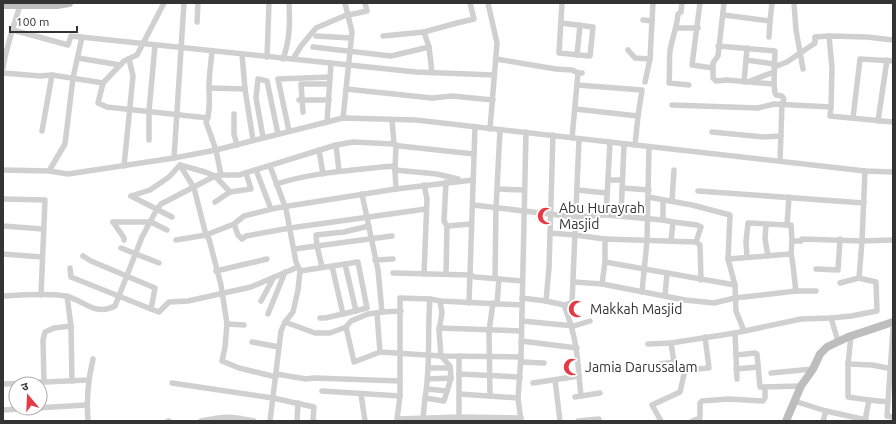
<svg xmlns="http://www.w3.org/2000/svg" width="896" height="424" font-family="Ubuntu,'Noto Sans Devanagari',sans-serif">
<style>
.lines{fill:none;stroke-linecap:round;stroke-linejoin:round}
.street{stroke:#d0d0d0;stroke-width:5.5}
.secondary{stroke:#bdbdbd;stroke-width:8}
.labels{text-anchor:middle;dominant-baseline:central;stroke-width:4;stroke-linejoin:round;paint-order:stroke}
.poi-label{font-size:14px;fill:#333;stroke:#fff;text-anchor:start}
</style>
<rect width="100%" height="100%" fill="#fff"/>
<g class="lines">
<g class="street">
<path d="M 488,3 L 497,43 L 490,129"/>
<path d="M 682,3 L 681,12 L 678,14 C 677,27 672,38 670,51 C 669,61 670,73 669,83 L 689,85"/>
<path d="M 700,3 L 692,65 L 713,68 L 713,63 L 718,56 L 724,3"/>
<path d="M 794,3 L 796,30 L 803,69"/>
<path d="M 724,15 L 770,21 L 772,3"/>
<path d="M 643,20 L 652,21"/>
<path d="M 197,22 L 198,3"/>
<path d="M 561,23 L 593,27 L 590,56 L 559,53 L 562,3"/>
<path d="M 677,28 L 698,28"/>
<path d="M 13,30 L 68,45 L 71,36 L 416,72 L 494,75"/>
<path d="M 316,36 L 351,38"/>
<path d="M 383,36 L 424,32"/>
<path d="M 769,37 L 770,21"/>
<path d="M 313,47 L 391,56 L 429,47"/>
<path d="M 628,50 L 635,58 L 650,59"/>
<path d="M 212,51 C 211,63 209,75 209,87 C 209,99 211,111 206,122 L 216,150 L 221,175"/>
<path d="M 577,55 L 580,25"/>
<path d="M 267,57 L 269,3"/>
<path d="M 78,58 L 120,65"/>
<path d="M 283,59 C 290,40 290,22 289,3"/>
<path d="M 293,59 L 301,46 L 316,28 L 344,16 L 367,11 L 365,3"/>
<path d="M 496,59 L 556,69 L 572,70 L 578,73 L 582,73"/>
<path d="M 746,60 L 774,64"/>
<path d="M 774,67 L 787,62 L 815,43 L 815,37 L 829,36"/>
<path d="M 3,68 C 6,47 14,26 20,5"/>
<path d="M 713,68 L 713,78 L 716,81 L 727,80 L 774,84 L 775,51 L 718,46"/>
<path d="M 3,73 L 40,76 L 52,75 L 103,83 L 124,61 L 137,55 L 164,3"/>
<path d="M 432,73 L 429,47 L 424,32 L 457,23 L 474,19 L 470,3"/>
<path d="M 750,81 L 774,72"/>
<path d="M 645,82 L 650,59 L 653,3"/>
<path d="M 744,82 L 747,48"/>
<path d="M 103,83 L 98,103 L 107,107 L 208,118"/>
<path d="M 774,84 L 775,93 L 776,95 L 782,96 L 784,99 L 782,104 L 780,161"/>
<path d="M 209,88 L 245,89 L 242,54"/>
<path d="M 245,89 L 253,140"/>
<path d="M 346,89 L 432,98 L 452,96 L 493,100"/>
<path d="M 299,100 L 329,100"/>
<path d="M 672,105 L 758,108 L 774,104 L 831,107 L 832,68 L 829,36 L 867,37 L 893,40"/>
<path d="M 831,107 L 830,116 L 893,122"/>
<path d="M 575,109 L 638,116 L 642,90 L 577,85"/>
<path d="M 303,112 L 301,84 L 329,84"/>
<path d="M 234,114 L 234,134 L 237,145"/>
<path d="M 343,118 L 352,32 L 345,3"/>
<path d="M 853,118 L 860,59 L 893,61"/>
<path d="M 392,120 L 394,144 L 396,146 L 395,170 L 396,189"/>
<path d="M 878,121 L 887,60"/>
<path d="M 327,122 L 331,63"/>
<path d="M 42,131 L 52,75"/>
<path d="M 289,131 L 278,79 L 330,77"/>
<path d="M 712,132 L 764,137 L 781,136"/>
<path d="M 553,135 L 549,268 L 546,301 L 564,305 L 572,303 L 579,139"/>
<path d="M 263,137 L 256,98 L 258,79 L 267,81 L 278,134"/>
<path d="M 572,138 L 578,73"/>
<path d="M 149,140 L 149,111 L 155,45"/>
<path d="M 610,142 L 606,215 L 663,220"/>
<path d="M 336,145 L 339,171"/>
<path d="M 635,145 L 638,116"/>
<path d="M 319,150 L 323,174"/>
<path d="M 174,158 L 184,3"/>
<path d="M 180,165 L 194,188 L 206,235 L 209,239 L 221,285 L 227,324 L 244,325"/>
<path d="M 124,166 L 133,76 L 129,59"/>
<path d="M 270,166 L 286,209 L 296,262 L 300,271 L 298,290 L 293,312 L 285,322 L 281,331 L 270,421"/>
<path d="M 3,170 L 49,171 L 68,174 L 174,158 L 216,150 L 343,118 L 416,120 L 865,171 L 893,172"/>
<path d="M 256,170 L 271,209"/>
<path d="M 49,171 L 65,144 L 73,78 L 82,37"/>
<path d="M 608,180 L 621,180"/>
<path d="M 276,184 C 314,172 354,170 393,166 L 395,170 L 437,174 L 458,179"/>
<path d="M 424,185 L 427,199 L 424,274"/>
<path d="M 622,188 L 649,190"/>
<path d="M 498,189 L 524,190"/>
<path d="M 577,190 L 607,193"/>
<path d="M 698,191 L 864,203"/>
<path d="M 362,194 L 378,270 L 382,312"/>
<path d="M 131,196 L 150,190 L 169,177 L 180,165 L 205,172 L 215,176 L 230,192"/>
<path d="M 131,196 L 172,217"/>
<path d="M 648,197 L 692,205 L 730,215 L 728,259"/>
<path d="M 3,199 L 45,200 L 41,295"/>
<path d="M 663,200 L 663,220 L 673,222 L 671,241"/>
<path d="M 672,201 L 674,170"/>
<path d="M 215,202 L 230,192 L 251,189 L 246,173"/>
<path d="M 473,205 L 575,217 L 606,215"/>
<path d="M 621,216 L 624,144"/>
<path d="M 113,222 L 151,222 L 167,230"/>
<path d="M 113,222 L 124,238 L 124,240"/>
<path d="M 673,222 L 697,225 L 701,227 L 696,242 L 700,245 L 701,280"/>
<path d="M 234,224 L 238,235 L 242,239 L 246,236 L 290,228 L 426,209"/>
<path d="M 766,224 L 765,239 L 768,256"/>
<path d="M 787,225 L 791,225 L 792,241"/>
<path d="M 3,226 L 43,229"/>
<path d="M 447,226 L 471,224"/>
<path d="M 550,233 L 575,235 L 605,239 L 605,262 L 602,284 L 685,300 L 714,303 L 735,298 L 796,291 L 816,291"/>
<path d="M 605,239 L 696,242"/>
<path d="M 176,240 L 206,235 L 234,224 L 244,216 L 276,208 L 396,189 L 473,180"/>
<path d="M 121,248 L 159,263"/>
<path d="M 294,249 L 392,236"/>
<path d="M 3,254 L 42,257"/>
<path d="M 791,254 C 794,267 794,278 796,291"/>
<path d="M 747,257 L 746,242 L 748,223 L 787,225 L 789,197"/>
<path d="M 375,260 L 393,259"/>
<path d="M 605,262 L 735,285"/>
<path d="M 345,264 L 356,311"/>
<path d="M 322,267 L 317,246 L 316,235 L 344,232 L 369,226"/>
<path d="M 70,268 L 71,277 L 151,309 L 155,288 L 91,261 L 83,256"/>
<path d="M 816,269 L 838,270 L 840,239"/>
<path d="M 216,271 L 267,259"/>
<path d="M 300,271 L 358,262 L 367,308 L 343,314 L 332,266"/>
<path d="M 393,273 L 470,275 L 475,277 L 522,281"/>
<path d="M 446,274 L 447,226 L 444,221 L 446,182"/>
<path d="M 495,278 L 496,208 L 500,130"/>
<path d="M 574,282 L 602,284"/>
<path d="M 840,283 L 859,278"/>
<path d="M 642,292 L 647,241 L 649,147"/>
<path d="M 3,296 C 23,295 45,293 65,296 C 83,299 94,317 115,306 L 142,237 L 157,209 L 161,204 L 215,176 L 221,175 L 239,175 L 336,145 L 353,142 L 394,144 L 400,146 L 474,154"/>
<path d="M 67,296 L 71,326 L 72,381"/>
<path d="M 665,296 L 667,273"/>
<path d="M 522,298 L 546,301"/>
<path d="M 430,299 C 427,332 431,365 425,398 L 444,401 L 451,378 L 450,366 L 441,356 L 439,330 L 442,313 L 440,301"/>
<path d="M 261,301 L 274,277"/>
<path d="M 469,303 L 475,127"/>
<path d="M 497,304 L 499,279"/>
<path d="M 151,309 L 159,312 L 169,302 L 188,301 L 251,287 L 298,267"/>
<path d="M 377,313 L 380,352 L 441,356 L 521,357"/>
<path d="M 268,314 L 285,272"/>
<path d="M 320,318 L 325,318 L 343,314"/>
<path d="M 831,318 L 838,341"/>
<path d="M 522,321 L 574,326 L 590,321"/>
<path d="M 285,322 L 315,333 L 330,333 L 346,327 L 351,321 L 368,314 L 382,312 L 401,311"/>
<path d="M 227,324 L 225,347 L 222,361 L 239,368 L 276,377"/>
<path d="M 346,327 L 354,362 L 380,352"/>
<path d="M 439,328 L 521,331"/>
<path d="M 744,331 L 736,311 L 735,285 L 728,259 L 791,254 L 792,241 L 801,241 L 802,239 L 862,241 L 893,240"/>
<path d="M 735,333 L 737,379"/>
<path d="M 851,336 L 848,364 L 848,397 L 869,400 L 865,421"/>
<path d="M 521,341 L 577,348"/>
<path d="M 252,342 L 279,347"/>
<path d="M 648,344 L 671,343 L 735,333 L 801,319 L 831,318 L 851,316 L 877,311 L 876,282 L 859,278 L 862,241 L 865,171"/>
<path d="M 736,355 L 755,353 L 757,354 L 760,387 L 801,386"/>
<path d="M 459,356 L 459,421"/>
<path d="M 521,362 L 544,363"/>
<path d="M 660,364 L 674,362 L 671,343"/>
<path d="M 848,364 L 872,365 L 893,369"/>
<path d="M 428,368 L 450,368"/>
<path d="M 736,369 L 758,367"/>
<path d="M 771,373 L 813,369"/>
<path d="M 276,374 L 306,379 L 314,378 L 400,381"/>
<path d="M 459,374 L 520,377"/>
<path d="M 428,379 L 451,378"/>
<path d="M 555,380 L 560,421"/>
<path d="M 44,382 L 43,340 L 45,332 L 54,328 L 71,326"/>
<path d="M 172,383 L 273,398 L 314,407 L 313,419 L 314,421"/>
<path d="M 533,383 L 579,376 C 577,348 574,331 564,305"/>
<path d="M 3,384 L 88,380"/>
<path d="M 427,389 L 447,391"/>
<path d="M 322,391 L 400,396"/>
<path d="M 361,394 L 365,421"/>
<path d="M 460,394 L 518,398"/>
<path d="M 490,396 L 489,331 L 493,303"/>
<path d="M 581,396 L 600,393"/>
<path d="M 575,397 L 581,396 L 579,376"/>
<path d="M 869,400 L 888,402 L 893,329"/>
<path d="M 794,401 L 826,411 L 866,420"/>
<path d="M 888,402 L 887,416 L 893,417"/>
<path d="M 3,410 L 86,405"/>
<path d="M 423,418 L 425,398"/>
<path d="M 521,418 L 459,417 L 397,419 L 400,396 L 400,298 L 430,299 L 440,301 L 522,305"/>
<path d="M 88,421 C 86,399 88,380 93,359"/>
<path d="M 168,421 L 169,421"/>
<path d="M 201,421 C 224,416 231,416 254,421"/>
<path d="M 297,421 L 298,403"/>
<path d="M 521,421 L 518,398 L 521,357 L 526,132"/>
<path d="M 578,421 L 599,419"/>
<path d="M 661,421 L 652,405 L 680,392 L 685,370 L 709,368 L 705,337"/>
<path d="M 692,421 L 700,418 L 700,403 L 702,401 L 728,399 L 763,401 L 765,398 L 765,388"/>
<path d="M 823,421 L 826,411"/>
</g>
<g class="secondary">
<path d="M 3,5 L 57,5 L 69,3"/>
<path d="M 786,421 L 801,386 L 813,369 L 820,354 L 827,347 L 848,337 L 893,322"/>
</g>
</g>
<defs>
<g id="mosque-bare" transform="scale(1.38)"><path d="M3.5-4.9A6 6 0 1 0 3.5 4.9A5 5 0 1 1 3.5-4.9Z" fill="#e63946" stroke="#fff" stroke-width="2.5" paint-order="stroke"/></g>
</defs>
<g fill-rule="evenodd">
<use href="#mosque-bare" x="546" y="216"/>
<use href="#mosque-bare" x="577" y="309"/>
<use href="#mosque-bare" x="572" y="367"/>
</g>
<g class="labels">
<g class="poi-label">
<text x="559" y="208">Abu Hurayrah<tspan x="559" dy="16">Masjid</tspan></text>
<text x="590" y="309">Makkah Masjid</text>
<text x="585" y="367">Jamia Darussalam</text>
</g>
</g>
<rect width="896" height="424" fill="none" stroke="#333333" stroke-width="8"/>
<g transform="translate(28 396) rotate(341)"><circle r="19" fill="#ffffff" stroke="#adadad"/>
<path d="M0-3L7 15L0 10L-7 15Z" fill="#e63946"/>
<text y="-6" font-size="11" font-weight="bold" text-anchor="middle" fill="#333333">उ</text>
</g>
<path d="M10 26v6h67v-6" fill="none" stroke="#333333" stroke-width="2"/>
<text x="16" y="26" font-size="12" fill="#333333" stroke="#ffffff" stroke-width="3" paint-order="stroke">100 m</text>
</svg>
